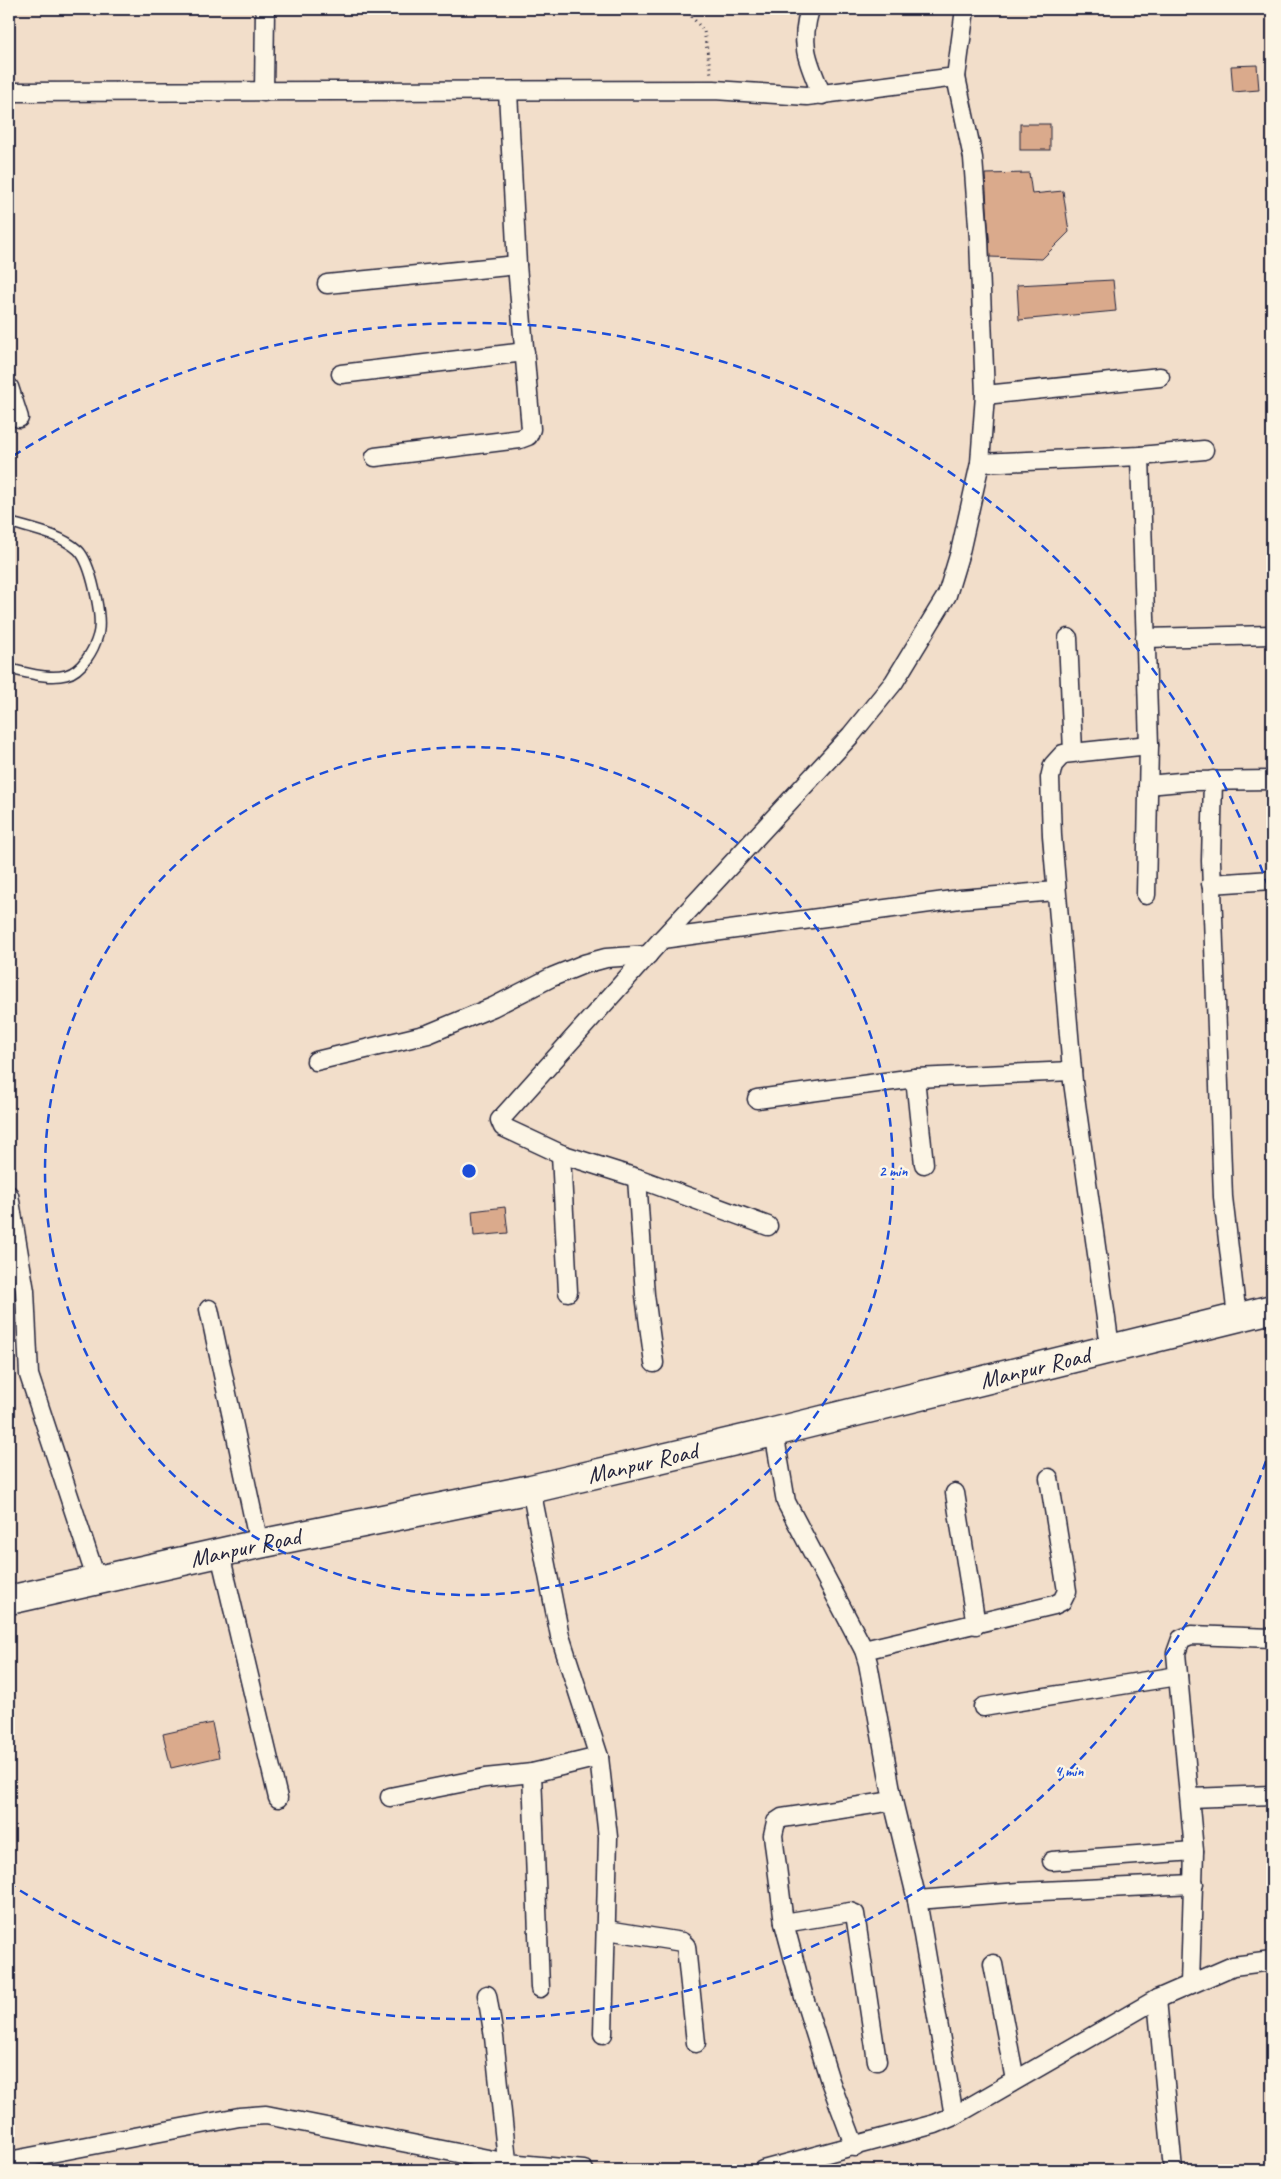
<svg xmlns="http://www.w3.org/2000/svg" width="1281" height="2179" font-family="Caveat,sans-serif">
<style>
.building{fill:#daaa8c;stroke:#22223b}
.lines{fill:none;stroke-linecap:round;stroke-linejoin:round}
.lane-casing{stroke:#22223b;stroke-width:12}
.street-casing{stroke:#22223b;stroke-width:21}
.highway-casing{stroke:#22223b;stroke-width:31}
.path{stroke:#22223b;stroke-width:3;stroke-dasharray:1 4;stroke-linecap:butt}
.lane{stroke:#fcf5e5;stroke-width:9}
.street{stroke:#fcf5e5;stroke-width:18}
.highway{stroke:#fcf5e5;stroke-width:28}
.ring{fill:none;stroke:#1d4ed8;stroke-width:2.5;stroke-dasharray:9 6}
.labels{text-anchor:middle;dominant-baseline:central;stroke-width:5;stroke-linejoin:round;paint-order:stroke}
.street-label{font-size:24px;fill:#22223b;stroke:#fcf5e5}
.centre{fill:#1d4ed8;stroke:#fcf5e5;stroke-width:2.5}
.ring-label{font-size:15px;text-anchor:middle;font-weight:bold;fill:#1d4ed8;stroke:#fcf5e5;stroke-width:5;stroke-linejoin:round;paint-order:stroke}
</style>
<rect width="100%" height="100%" fill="#f2deca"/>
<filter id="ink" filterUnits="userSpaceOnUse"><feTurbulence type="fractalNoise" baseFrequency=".02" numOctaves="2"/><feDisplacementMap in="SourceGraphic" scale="10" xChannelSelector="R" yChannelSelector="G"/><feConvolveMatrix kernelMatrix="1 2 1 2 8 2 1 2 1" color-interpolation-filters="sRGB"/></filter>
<g filter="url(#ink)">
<g class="building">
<path d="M 1257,65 L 1259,90 L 1233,92 L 1231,66 Z"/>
<rect x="1020" y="124" width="30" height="26"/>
<path d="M 1029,173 L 1032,194 L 1063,191 L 1069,232 L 1042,259 L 990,257 L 985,174 Z"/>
<path d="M 1113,280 L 1116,311 L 1019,320 L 1017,285 Z"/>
<path d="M 505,1207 L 508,1233 L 474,1236 L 472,1211 Z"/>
<path d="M 212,1723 L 219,1757 L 171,1768 L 163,1734 Z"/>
</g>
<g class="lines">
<g class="lane-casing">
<path id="lane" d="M 9,525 L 15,524 C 36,530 61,535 78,550 C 91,562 103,618 98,635 C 94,650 82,671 66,675 C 48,680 26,672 9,669"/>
</g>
<g class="street-casing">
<g id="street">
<path d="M 810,9 C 799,45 808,62 822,95"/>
<path d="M 9,92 L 714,90 L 807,96 L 956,77 L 965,9"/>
<path d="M 264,92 L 265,9"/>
<path d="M 327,284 L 517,265"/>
<path d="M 341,374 L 525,352"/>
<path d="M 9,387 L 19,418"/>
<path d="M 985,395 L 1160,377"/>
<path d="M 1140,456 L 1149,745 L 1146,895"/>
<path d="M 375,457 L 520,439 L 528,436 L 531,429 L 517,265 L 508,92"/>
<path d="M 980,463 L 1140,456 L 1204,450"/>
<path d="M 1068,638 L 1073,752"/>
<path d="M 1145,638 L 1272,635"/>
<path d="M 1213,780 L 1211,861 L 1223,1197 L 1237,1317"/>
<path d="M 1148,785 L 1191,781 L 1272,780"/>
<path d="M 1211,884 L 1272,880"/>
<path d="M 662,939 L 960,899 L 1056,891"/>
<path d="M 316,1061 L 428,1034 L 493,1007 L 552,977 L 584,964 L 606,958 L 648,955"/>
<path d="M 915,1078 L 924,1164"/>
<path d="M 757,1099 L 915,1078 L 1072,1071"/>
<path d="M 561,1154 L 568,1292"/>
<path d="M 637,1178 L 645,1295 L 654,1363"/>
<path d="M 9,1195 L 25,1291 L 29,1375 L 97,1581"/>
<path d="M 768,1226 L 637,1178 L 561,1154 L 503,1127 L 500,1120 L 662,939 L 851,735 L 894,682 L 947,595 L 960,552 L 980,463 L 985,395 L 979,239 L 973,158 L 956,77"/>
<path d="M 209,1309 L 259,1544"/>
<path d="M 1110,1347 L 1073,1082 L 1052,836 L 1050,778 L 1053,765 L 1063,754 L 1149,745"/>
<path d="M 774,1432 L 786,1502 L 864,1650 L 868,1663 L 893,1801 L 917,1900 L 954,2116"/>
<path d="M 531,1489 L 560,1636 L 599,1757 L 608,1837 L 603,2034"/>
<path d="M 955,1493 L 976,1625"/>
<path d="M 220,1554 L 278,1798"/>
<path d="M 864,1650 L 1054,1605 L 1062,1601 L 1067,1591 L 1049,1478"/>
<path d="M 983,1707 L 1178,1676"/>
<path d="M 532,1773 L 540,1988"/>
<path d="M 390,1797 L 485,1778 L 532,1773 L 599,1757"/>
<path d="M 1190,1798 L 1272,1795"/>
<path d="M 1052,1861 L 1194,1851"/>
<path d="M 917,1900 L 1020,1892 L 1194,1884"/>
<path d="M 784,1923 L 850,1912 L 855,1914 L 877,2061"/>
<path d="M 607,1930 L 682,1942 L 686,1946 L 696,2043"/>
<path d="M 993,1964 L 1015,2080"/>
<path d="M 1190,1984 L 1194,1851 L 1176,1653 L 1181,1639 L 1191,1635 L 1272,1638"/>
<path d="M 487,1995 L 494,2037 L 508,2170"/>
<path d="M 1157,1999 L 1173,2170"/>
<path d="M 855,2147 L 830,2081 L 805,2001 L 784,1923 L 773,1835 L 776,1822 L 782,1818 L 893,1801"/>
<path d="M 9,2161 L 239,2117 L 266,2115 L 508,2163 L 584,2170"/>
<path d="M 763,2170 L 935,2124 L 954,2116 L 1157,1999 L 1233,1966 L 1272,1961"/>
</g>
</g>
<g class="highway-casing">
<g id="highway">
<path id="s1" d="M 9,1600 L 259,1544 L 531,1489 L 774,1432 L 1272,1309"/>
</g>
</g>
<path class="path" d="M 685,9 L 704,31 L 711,74"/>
<use href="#lane" class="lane"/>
<use href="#street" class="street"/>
<use href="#highway" class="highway"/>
</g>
</g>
<g class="ring">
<circle cx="469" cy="1171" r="424"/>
<path d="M1271 1447A848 848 0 0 1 13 1886M13 456A848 848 0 0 1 1271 895"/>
</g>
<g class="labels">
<g class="street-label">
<text stroke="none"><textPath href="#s1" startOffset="1052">Manpur Road</textPath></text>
<text stroke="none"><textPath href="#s1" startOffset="648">Manpur Road</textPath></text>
<text stroke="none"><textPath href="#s1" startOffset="242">Manpur Road</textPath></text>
</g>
</g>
<circle cx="469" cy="1171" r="8" class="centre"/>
<g class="ring-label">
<text x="893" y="1176">2 min</text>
<text x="1069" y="1776">4 min</text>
</g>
<rect width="1281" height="2179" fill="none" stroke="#fcf5e5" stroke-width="30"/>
<rect x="15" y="15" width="1251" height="2149" fill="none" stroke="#22223b" stroke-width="2" filter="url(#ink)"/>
</svg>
